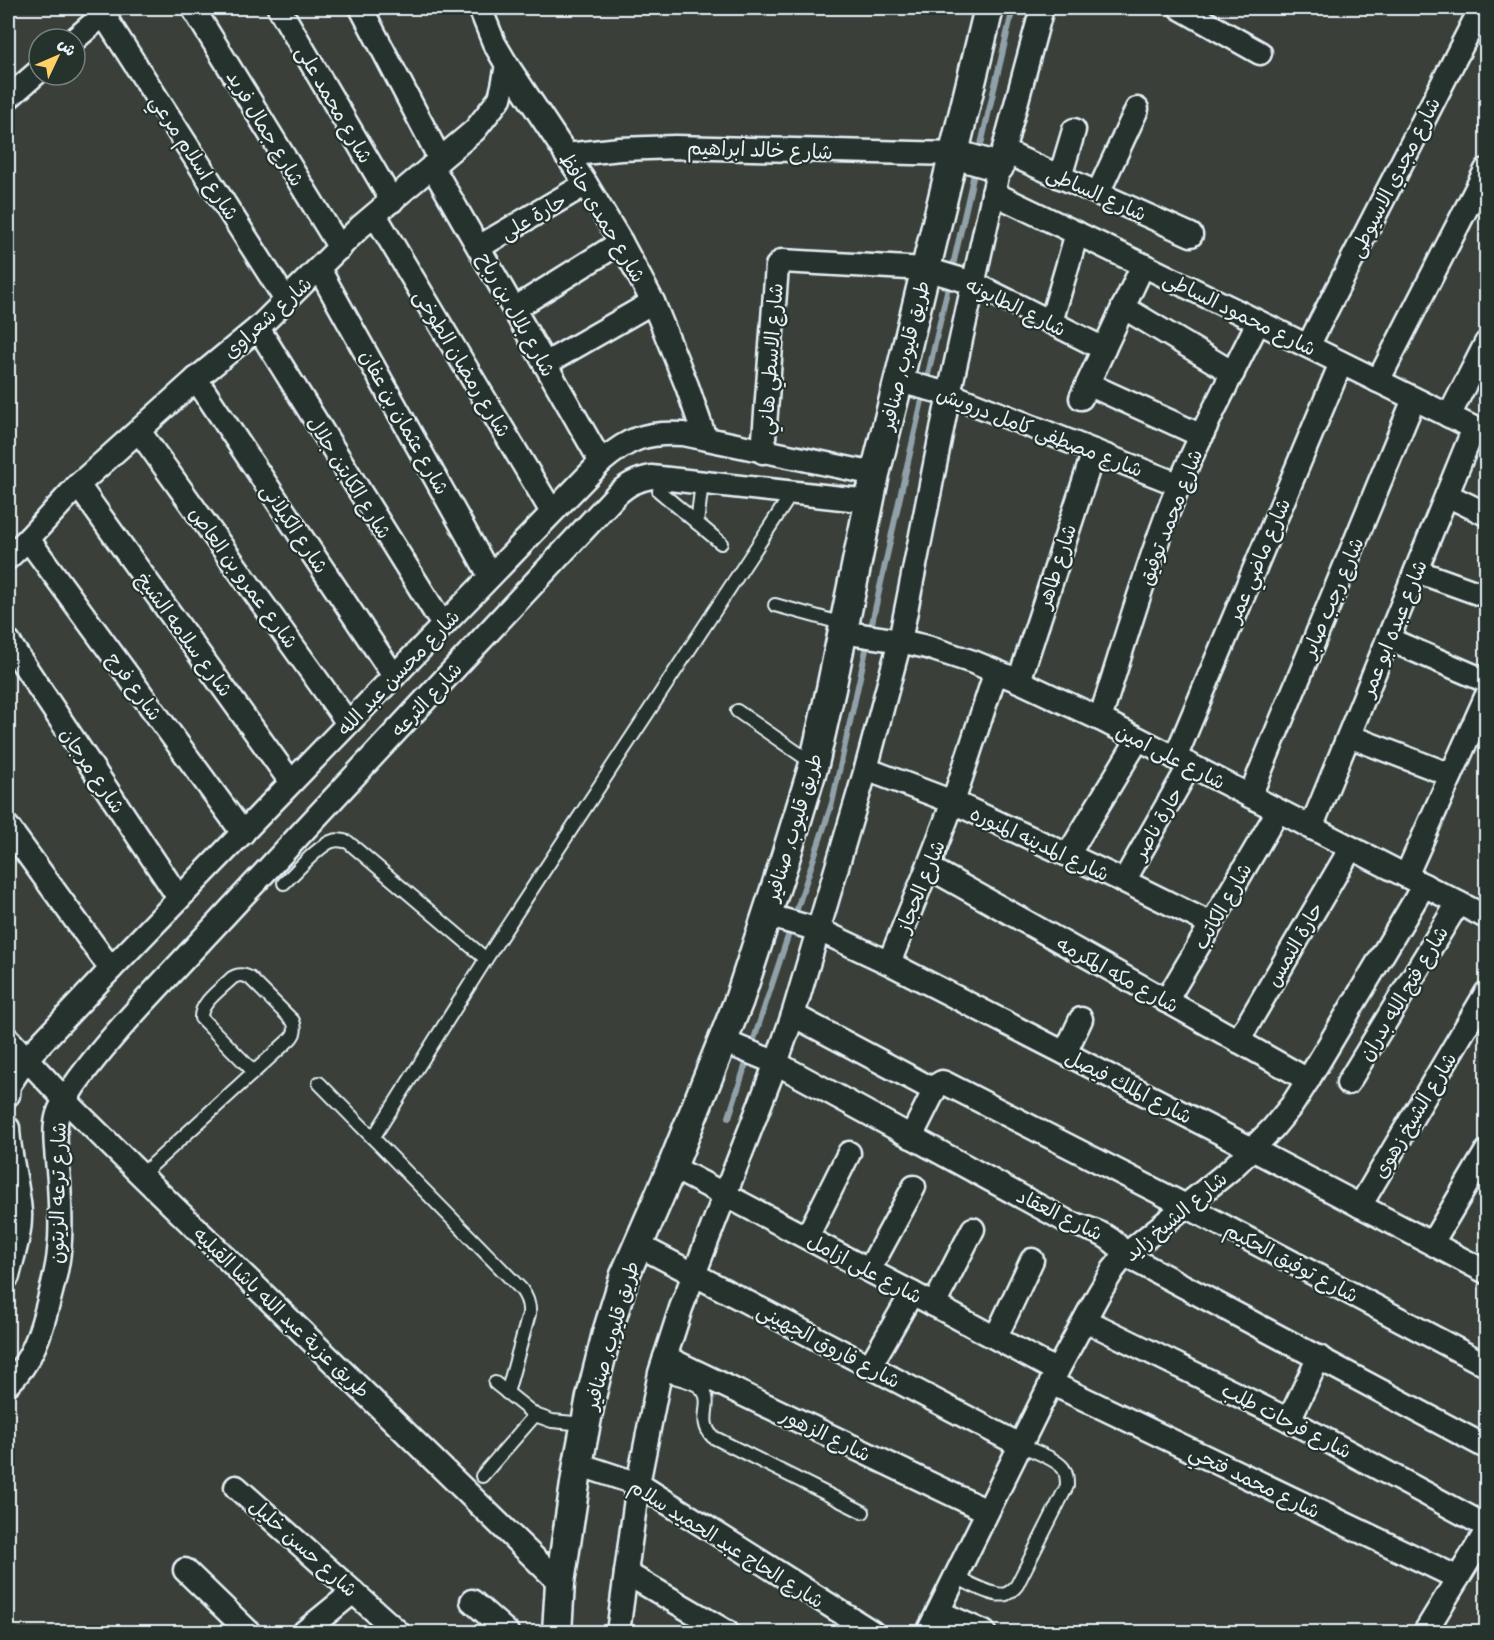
<svg xmlns="http://www.w3.org/2000/svg" width="1494" height="1640" font-family="'Patrick Hand','Playpen Sans Arabic',sans-serif">
<style>
.lines{fill:none;stroke-linecap:round;stroke-linejoin:round}
.stream{stroke:#90a1a9;stroke-width:6}
.service-casing{stroke:#e8f1f8;stroke-width:16}
.minor-casing{stroke:#e8f1f8;stroke-width:27}
.tertiary-casing{stroke:#e8f1f8;stroke-width:33}
.service{stroke:#26332d;stroke-width:12}
.minor{stroke:#26332d;stroke-width:22}
.tertiary{stroke:#26332d;stroke-width:28}
.labels{text-anchor:middle;dominant-baseline:central;stroke-width:4.5;stroke-linejoin:round;paint-order:stroke}
.street-label{font-size:20px;fill:#e8f1f8;stroke:#26332d}
</style>
<rect width="100%" height="100%" fill="#3a3f39"/>
<filter id="ink" filterUnits="userSpaceOnUse"><feTurbulence type="fractalNoise" baseFrequency=".0167" numOctaves="2"/><feDisplacementMap in="SourceGraphic" scale="12" xChannelSelector="R" yChannelSelector="G"/><feConvolveMatrix kernelMatrix="1 2 1 2 8 2 1 2 1" color-interpolation-filters="sRGB"/></filter>
<g filter="url(#ink)">
<g class="lines">
<g class="stream">
<path d="M 979,153 L 1013,8"/>
<path d="M 751,1048 L 832,803 L 902,488 L 975,169"/>
<path d="M 729,1117 L 748,1057"/>
</g>
<g class="service-casing">
<g id="service">
<path d="M 659,491 L 721,543"/>
<path d="M 697,523 L 702,483"/>
<path d="M 775,605 L 844,624"/>
<path d="M 737,711 L 814,764"/>
<path d="M 284,883 C 295,873 320,844 333,841 C 339,839 343,841 348,842 L 486,959"/>
<path d="M 319,1083 L 521,1289 C 527,1297 530,1304 529,1314 L 507,1393"/>
<path d="M 373,1138 L 486,959 L 792,493"/>
<path d="M 141,1175 L 150,1167 L 290,1039 C 296,1033 296,1028 293,1021 L 250,978 C 243,974 238,974 232,978 C 221,989 200,1003 201,1018 L 254,1072"/>
<path d="M 660,1373 C 671,1377 686,1379 697,1385 C 719,1400 694,1418 713,1437 L 863,1512"/>
<path d="M 495,1383 L 535,1415 L 552,1421 L 585,1424"/>
<path d="M 482,1476 L 535,1415"/>
<path d="M 955,1577 C 968,1582 993,1598 1006,1594 C 1011,1592 1014,1589 1017,1585 L 1067,1486 C 1067,1480 1067,1473 1063,1468 C 1055,1458 1031,1450 1020,1445"/>
</g>
</g>
<g class="minor-casing">
<g id="minor">
<path d="M 193,8 L 340,248"/>
<path d="M 279,8 L 392,201"/>
<path d="M 361,8 L 440,159"/>
<path d="M 480,8 L 494,43 L 507,65 L 586,184 L 621,242 L 653,302 L 687,386 L 705,438"/>
<path d="M 1180,8 L 1260,53"/>
<path d="M 103,14 L 286,300"/>
<path d="M 75,39 L 111,8"/>
<path d="M 8,98 L 39,71"/>
<path d="M 1003,151 L 1191,235"/>
<path d="M 566,155 L 620,149 L 675,147 L 954,154"/>
<path d="M 432,166 L 601,462"/>
<path d="M 1060,177 L 1074,130"/>
<path d="M 993,193 L 1143,265 L 1486,434"/>
<path d="M 1098,193 L 1137,109"/>
<path d="M 375,215 L 552,512"/>
<path d="M 479,247 L 586,184"/>
<path d="M 319,269 L 490,576"/>
<path d="M 1123,307 L 1233,373"/>
<path d="M 514,309 L 621,242"/>
<path d="M 1051,322 L 1077,233"/>
<path d="M 258,328 L 443,625"/>
<path d="M 1308,346 L 1481,8"/>
<path d="M 545,364 L 653,302"/>
<path d="M 196,379 L 394,676"/>
<path d="M 899,381 L 949,394 L 1180,485"/>
<path d="M 1378,381 L 1486,170"/>
<path d="M 1088,384 L 1202,436"/>
<path d="M 1081,398 L 1143,265"/>
<path d="M 1449,416 L 1486,343"/>
<path d="M 139,431 L 348,723"/>
<path d="M 763,452 L 777,266 L 782,261 L 926,269 L 973,283 L 1104,349"/>
<path d="M 78,485 L 291,782"/>
<path d="M 1447,495 L 1486,514"/>
<path d="M 28,539 L 243,833"/>
<path d="M 8,558 L 28,539 L 78,485 L 196,379 L 258,328 L 360,227 L 475,130 L 500,98 L 503,86 L 507,65"/>
<path d="M 1416,571 L 1486,596"/>
<path d="M 842,632 L 900,641 L 927,647 L 973,662 L 1019,681 L 1100,719 L 1486,917"/>
<path d="M 1388,639 L 1486,681"/>
<path d="M 8,641 L 179,898"/>
<path d="M 1019,681 L 1094,451"/>
<path d="M 1100,719 C 1123,648 1143,577 1170,507 C 1195,443 1228,383 1258,322"/>
<path d="M 1349,736 L 1451,775"/>
<path d="M 1175,758 L 1341,363"/>
<path d="M 866,769 L 953,802 L 1124,881 L 1211,924"/>
<path d="M 1250,796 L 1414,399"/>
<path d="M 8,827 L 111,969"/>
<path d="M 1311,828 L 1474,428"/>
<path d="M 1068,855 L 1138,739"/>
<path d="M 928,867 L 1308,1080"/>
<path d="M 1406,876 L 1486,697"/>
<path d="M 1124,881 L 1190,765"/>
<path d="M 766,915 L 819,930 L 889,963 L 1252,1149 L 1486,1272"/>
<path d="M 889,963 L 928,867 L 953,802 L 996,671"/>
<path d="M 1166,1001 L 1278,811"/>
<path d="M 793,1015 L 934,1090"/>
<path d="M 8,1039 L 65,1100 L 141,1175 L 560,1583"/>
<path d="M 723,1041 L 776,1063 L 1068,1222 C 1091,1230 1111,1233 1125,1255 L 1486,1447"/>
<path d="M 1238,1041 L 1351,848"/>
<path d="M 1065,1053 L 1081,1019"/>
<path d="M 1348,1083 L 1458,903"/>
<path d="M 8,1095 L 9,1085 L 27,1058 L 111,969 L 601,462 C 629,438 646,432 683,434 L 875,474"/>
<path d="M 8,1128 C 9,1156 18,1183 20,1212 C 21,1234 13,1255 8,1276"/>
<path d="M 911,1137 L 937,1085 L 942,1082 L 945,1083 L 1184,1205 L 1486,1365"/>
<path d="M 672,1167 L 912,1293 L 1057,1371"/>
<path d="M 1360,1206 L 1486,993"/>
<path d="M 807,1237 L 849,1153"/>
<path d="M 1432,1243 L 1486,1152"/>
<path d="M 638,1245 L 1020,1445"/>
<path d="M 869,1270 L 914,1187"/>
<path d="M 934,1305 L 973,1229"/>
<path d="M 1085,1320 L 1289,1420 L 1486,1526"/>
<path d="M 996,1337 L 1032,1260"/>
<path d="M 665,1357 L 987,1511"/>
<path d="M 870,1366 L 912,1293"/>
<path d="M 1051,1383 L 1458,1578"/>
<path d="M 8,1384 C 32,1362 41,1332 49,1300 C 53,1284 58,1267 59,1251 C 62,1229 60,1204 59,1182 C 58,1162 52,1132 58,1114 C 61,1104 69,1095 74,1086 C 95,1056 119,1029 144,1002 L 616,495 C 627,485 636,480 651,477 L 869,501"/>
<path d="M 1289,1420 L 1319,1357"/>
<path d="M 578,1464 L 638,1484 L 872,1632"/>
<path d="M 236,1487 L 398,1632"/>
<path d="M 185,1570 L 249,1632"/>
<path d="M 626,1573 L 727,1632"/>
<path d="M 472,1601 L 507,1632"/>
<path d="M 939,1612 L 984,1632"/>
<path d="M 304,1632 L 353,1592"/>
<path d="M 618,1632 L 638,1484 L 660,1373 L 681,1308 L 776,1063 L 793,1015 L 866,769 L 900,641 L 949,394 L 999,167 L 1042,8"/>
<path d="M 928,1632 L 1057,1371 L 1098,1295 L 1113,1270 L 1125,1255 L 1230,1170 L 1252,1149 L 1273,1128 L 1292,1105 L 1308,1080 L 1424,885"/>
<path d="M 1425,1632 L 1486,1532"/>
</g>
</g>
<g class="tertiary-casing">
<g id="tertiary">
<path d="M 954,154 L 999,167"/>
<path d="M 557,1632 L 560,1583 L 578,1464 L 591,1397 L 607,1333 L 625,1275 L 672,1167 L 739,1000 L 785,859 L 814,764 L 831,689 L 875,474 L 902,367 L 989,8"/>
</g>
</g>
<use href="#service" class="service"/>
<use href="#minor" class="minor"/>
<use href="#tertiary" class="tertiary"/>
</g>
</g>
<g class="labels">
<g class="street-label">
<text transform="translate(335 104) rotate(60)">شارع محمد على</text>
<text transform="translate(266 128) rotate(59)">شارع جمال فريد</text>
<text transform="translate(760 149) rotate(2)">شارع خالد ابراهيم</text>
<text transform="translate(195 157) rotate(57)">شارع اسلام مرعي</text>
<text transform="translate(1394 177) rotate(-63)">شارع مجدي الاسيوطى</text>
<text transform="translate(1097 193) rotate(24)">شارع الساطى</text>
<text transform="translate(533 216) rotate(-30)">حارة على</text>
<text transform="translate(603 217) rotate(59)">شارع حمدى حافظ</text>
<text transform="translate(1016 306) rotate(26)">شارع الطابونه</text>
<text transform="translate(1240 313) rotate(26)">شارع محمود الساطى</text>
<text transform="translate(517 314) rotate(61)">شارع بلال بن رباح</text>
<text transform="translate(267 317) rotate(-42)">شارع شعراوى</text>
<text transform="translate(904 355) rotate(-76)">طريق قليوب, صنافير</text>
<text transform="translate(770 359) rotate(-86)">شارع الاسطي هاني</text>
<text transform="translate(463 363) rotate(59)">شارع رمضان الطوخى</text>
<text transform="translate(405 422) rotate(61)">شارع عثمان بن عفان</text>
<text transform="translate(1040 431) rotate(21)">شارع مصطفى كامل درويش</text>
<text transform="translate(350 477) rotate(58)">شارع الكابتن جلال</text>
<text transform="translate(1170 517) rotate(-69)">شارع محمد توفيق</text>
<text transform="translate(295 528) rotate(56)">شارع الكيلانى</text>
<text transform="translate(1258 560) rotate(-67)">شارع ماضي عمر</text>
<text transform="translate(1056 566) rotate(-72)">شارع طاهر</text>
<text transform="translate(244 577) rotate(54)">شارع عمرو بن العاص</text>
<text transform="translate(1332 597) rotate(-67)">شارع رجب صابر</text>
<text transform="translate(1393 628) rotate(-68)">شارع عبده ابو عمر</text>
<text transform="translate(185 634) rotate(54)">شارع سلامه الشيخ</text>
<text transform="translate(398 672) rotate(-46)">شارع محسن عبد الله</text>
<text transform="translate(135 686) rotate(54)">شارع فرج</text>
<text transform="translate(426 699) rotate(-47)">شارع الترعه</text>
<text transform="translate(1171 756) rotate(27)">شارع على امين</text>
<text transform="translate(93 770) rotate(56)">شارع مرجان</text>
<text transform="translate(1157 823) rotate(-60)">حارة ناصر</text>
<text transform="translate(793 827) rotate(-73)">طريق قليوب, صنافير</text>
<text transform="translate(1040 843) rotate(25)">شارع المدينه المنوره</text>
<text transform="translate(920 886) rotate(-68)">شارع الحجاز</text>
<text transform="translate(1222 906) rotate(-60)">شارع الكاتب</text>
<text transform="translate(1294 944) rotate(-60)">حارة النمس</text>
<text transform="translate(1118 974) rotate(29)">شارع مكه المكرمه</text>
<text transform="translate(1403 993) rotate(-59)">شارع فتح الله بدران</text>
<text transform="translate(1129 1086) rotate(27)">شارع الملك فيصل</text>
<text transform="translate(1414 1115) rotate(-59)">شارع الشيخ زهوى</text>
<text transform="translate(57 1193) rotate(-89)">شارع ترعه الزيتون</text>
<text transform="translate(1060 1214) rotate(26)">شارع العقاد</text>
<text transform="translate(1175 1216) rotate(-40)">شارع الشيخ زايد</text>
<text transform="translate(1292 1262) rotate(28)">شارع توفيق الحكيم</text>
<text transform="translate(865 1268) rotate(28)">شارع على ازامل</text>
<text transform="translate(282 1312) rotate(44)">طريق عزبة عبد الله باشا القبليه</text>
<text transform="translate(611 1335) rotate(-74)">طريق قليوب, صنافير</text>
<text transform="translate(829 1345) rotate(28)">شارع فاروق الجهينى</text>
<text transform="translate(1287 1420) rotate(27)">شارع فرحات طلب</text>
<text transform="translate(826 1434) rotate(26)">شارع الزهور</text>
<text transform="translate(1255 1481) rotate(26)">شارع محمد فتحي</text>
<text transform="translate(727 1543) rotate(32)">شارع الحاج عبد الحميد سلام</text>
<text transform="translate(304 1547) rotate(42)">شارع حسن خليل</text>
</g>
</g>
<rect width="1494" height="1640" fill="none" stroke="#26332d" stroke-width="30"/>
<rect x="15" y="15" width="1464" height="1610" fill="none" stroke="#e8f1f8" stroke-width="2" filter="url(#ink)"/>
<g transform="translate(57 57) rotate(46)"><circle r="28" fill="#26332d" stroke="#747f7e" stroke-width="1.5"/>
<path d="M0-4.5L10 22L0 15L-10 22Z" fill="#ffd166"/>
<text y="-9" font-size="16" font-weight="bold" text-anchor="middle" fill="#e8f1f8">ش</text>
</g>
</svg>
